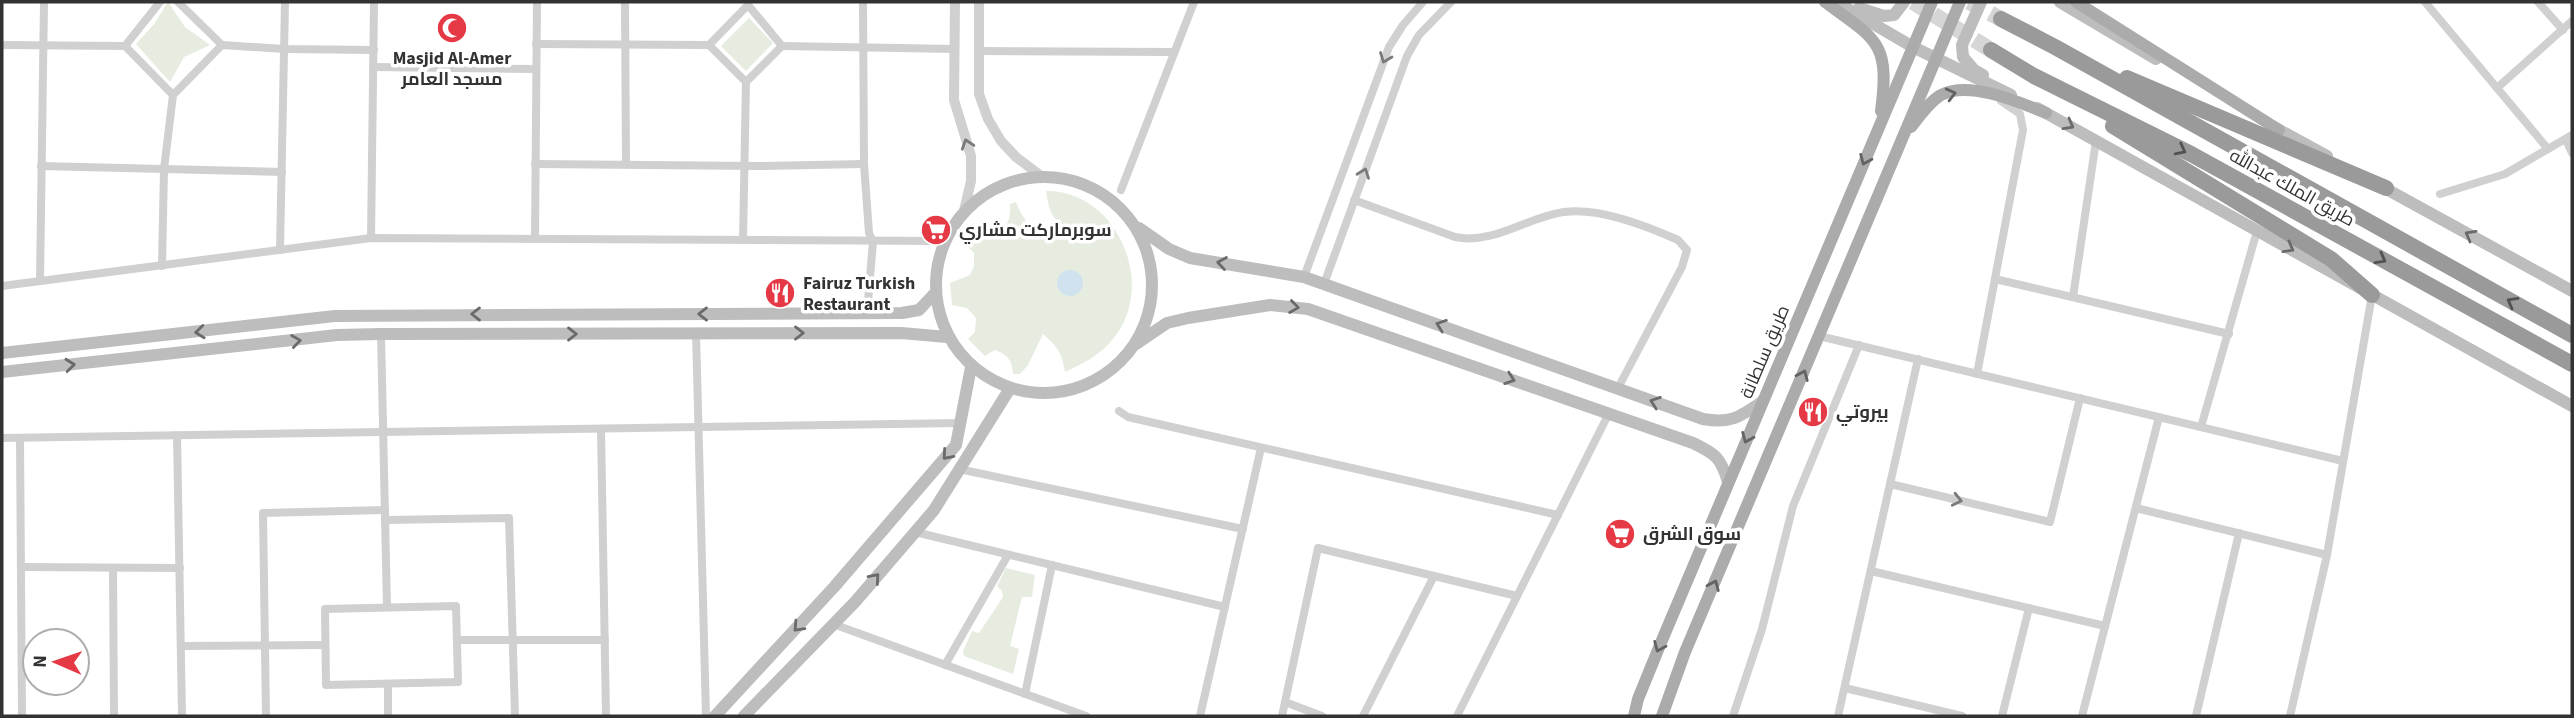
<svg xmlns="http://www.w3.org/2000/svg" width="2574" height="718" font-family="'Source Sans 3',Cairo,sans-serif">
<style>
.green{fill:#e6ecdf}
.water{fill:#cfe2ee}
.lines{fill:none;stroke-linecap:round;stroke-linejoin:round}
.motorway-tunnel{stroke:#d6d6d6;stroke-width:16;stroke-dasharray:16 8;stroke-linecap:butt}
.minor{stroke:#d0d0d0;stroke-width:8}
.tertiary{stroke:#d0d0d0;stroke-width:10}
.secondary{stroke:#bdbdbd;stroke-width:12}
.primary{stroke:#ababab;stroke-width:12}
.motorway{stroke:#9a9a9a;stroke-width:16}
.oneway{stroke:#7a7a7a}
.oneway2{stroke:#636363}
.oneway3{stroke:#6a6a6a}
.oneway4{stroke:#525252}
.labels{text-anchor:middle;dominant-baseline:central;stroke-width:7;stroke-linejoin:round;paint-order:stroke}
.poi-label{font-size:18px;font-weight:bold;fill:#333;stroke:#fff;text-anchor:start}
.street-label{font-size:18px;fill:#333;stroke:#fff}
</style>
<rect width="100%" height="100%" fill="#fff"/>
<g class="green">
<path d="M 168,2 L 185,27 L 210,45 L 184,57 L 170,82 L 136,44 L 154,24 Z"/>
<path d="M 749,18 L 773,43 L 746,71 L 721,46 Z"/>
<path d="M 1046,191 C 1117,190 1158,285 1113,339 C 1100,355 1084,363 1065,372 C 1062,353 1057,346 1043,334 L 1028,365 L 1020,374 L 1013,374 C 1012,360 1008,355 995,350 L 985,356 L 968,339 L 975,332 L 976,318 L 967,308 L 952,305 L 950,283 L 970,275 L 974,266 L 974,253 L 960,239 L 974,223 C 996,241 1012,231 1010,204 L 1016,202 C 1025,225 1041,244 1067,231 C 1052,217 1049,212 1046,191 Z"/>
<path d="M 1006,568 L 1035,575 L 1032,597 L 1022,597 L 1010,646 L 1019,649 L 1013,674 L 964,656 L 963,651 L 972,631 L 979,633 L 1003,597 L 1002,591 L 997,586 Z"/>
</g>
<circle class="water" cx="1070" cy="283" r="13"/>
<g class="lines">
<g class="motorway-tunnel">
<path d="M 1913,2 L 1991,50"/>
<path d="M 1969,2 L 2001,19"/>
</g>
<g class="minor">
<path d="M 625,2 L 626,164"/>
<path d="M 863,2 L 864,164 L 869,233 L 873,242 L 867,313"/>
<path d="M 2425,2 L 2548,149"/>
<path d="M 2538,2 L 2563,30"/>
<path d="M 536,44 L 709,45 L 746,82 L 782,46 L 748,5 L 709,45"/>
<path d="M 2,45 L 125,46 L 173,95 L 222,45 L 178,2"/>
<path d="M 222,45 L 284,49 L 374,50"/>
<path d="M 125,46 L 160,2"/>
<path d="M 782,46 L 955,49"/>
<path d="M 979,51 L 1174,52"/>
<path d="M 373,67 L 536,69"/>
<path d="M 2497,88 L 2572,21"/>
<path d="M 2566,140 L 2572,153"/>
<path d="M 535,164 L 759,166 L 864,164"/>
<path d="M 41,166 L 282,172"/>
<path d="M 1121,190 L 1194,2"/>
<path d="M 2440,194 L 2505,174 L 2572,135"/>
<path d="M 1354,200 L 1455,237 C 1493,245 1527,217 1564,212 C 1598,207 1647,226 1678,240 L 1687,250 L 1682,267 L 1618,388"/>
<path d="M 371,238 L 374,2"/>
<path d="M 535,238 L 537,2"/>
<path d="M 743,240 L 746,82"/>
<path d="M 280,250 L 285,2"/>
<path d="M 162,266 L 164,169 L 173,95"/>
<path d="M 1304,277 L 1389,47 L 1403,25 L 1423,2"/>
<path d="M 1995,279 L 2229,334"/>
<path d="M 40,281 L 44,2"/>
<path d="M 1324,284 L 1407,56 L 1419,35 L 1451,2"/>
<path d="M 2,286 L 371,238 L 944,241"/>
<path d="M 2073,297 L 2096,141"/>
<path d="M 696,333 L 706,716"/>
<path d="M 381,334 L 387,607"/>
<path d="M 1819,336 L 2343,461"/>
<path d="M 1977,374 L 2023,130 L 2020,114 L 2001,101"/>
<path d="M 1119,411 L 1128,417 L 1558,515"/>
<path d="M 2201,427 L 2257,231"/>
<path d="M 601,429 L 606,716"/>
<path d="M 177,435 L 182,716"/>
<path d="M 2,438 L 961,423"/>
<path d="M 20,438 L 22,716"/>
<path d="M 959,469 L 1243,529"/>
<path d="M 1890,484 L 2050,522 L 2080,398"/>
<path d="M 2136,508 L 2327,555"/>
<path d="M 385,520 L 509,518 L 515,716"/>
<path d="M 915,532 L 1225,607"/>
<path d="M 21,567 L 180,568"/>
<path d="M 113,568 L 114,716"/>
<path d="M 1871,571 L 2105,626"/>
<path d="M 456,606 L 458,682 L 326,685 L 325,609 Z"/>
<path d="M 833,624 L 1086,716"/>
<path d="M 457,640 L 605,640"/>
<path d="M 181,646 L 325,645"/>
<path d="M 945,665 L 1008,555"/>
<path d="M 388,685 L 388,716"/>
<path d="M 1845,688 L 1962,716"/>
<path d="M 1025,694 L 1052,565"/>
<path d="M 1285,702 L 1322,716"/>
<path d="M 266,716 L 263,513 L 385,510"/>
<path d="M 1200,716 L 1261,448"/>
<path d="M 1282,716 L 1318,548 L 1517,596"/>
<path d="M 1363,716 L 1434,576"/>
<path d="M 1457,716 L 1609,413"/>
<path d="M 1733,716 L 1762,629 L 1793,506 L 1859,345"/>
<path d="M 1838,716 L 1918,359"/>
<path d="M 2002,716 L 2029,608"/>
<path d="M 2082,716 L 2159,417"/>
<path d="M 2196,716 L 2239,533"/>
<path d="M 2290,716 L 2327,555 L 2372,295"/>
</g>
<g class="tertiary">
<path d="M 955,2 L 954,100 L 971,156 L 971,181 L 964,211"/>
<path d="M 979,2 L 979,94 L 988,119 L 1001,141 L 1016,157 L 1041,176"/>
</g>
<g class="secondary">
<path d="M 1836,2 L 1913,47 L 2011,95"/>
<path d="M 1981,2 L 1962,45 L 1963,57 L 1974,70 L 1983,75"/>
<path d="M 2060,2 L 2156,59"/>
<path d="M 1859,8 L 1884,16 L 1894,15 L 1904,2"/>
<path d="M 2037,108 L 2572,406"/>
<path d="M 2272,126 L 2327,156"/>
<circle cx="1044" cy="285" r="108"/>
<path d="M 2379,185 L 2572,291"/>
<path d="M 1139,228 L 1169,249 L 1190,258 L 1304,277 L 1703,419 C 1731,424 1740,417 1763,401"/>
<path d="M 1136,344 L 1167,323 L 1188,318 L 1270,305 L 1308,309 L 1693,443 C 1716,454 1721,458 1728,482"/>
<path d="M 2,353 L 335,316 L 902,313 L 919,310 L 935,293"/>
<path d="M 2,372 L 337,335 L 381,334 L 901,333 L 947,337"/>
<path d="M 715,716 L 835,586 L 956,445 L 971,367"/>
<path d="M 744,716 L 855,602 L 934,510 L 1009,390"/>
</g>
<g class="primary">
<path d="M 1825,2 C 1877,40 1890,42 1881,111"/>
<path d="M 2076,2 L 2279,130"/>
<path d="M 1911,127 C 1919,117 1929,102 1941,95 C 1969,80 2019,102 2046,113"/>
<path d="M 1634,716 L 1638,699 L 1660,645 L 1932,2"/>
<path d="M 1662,716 L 1685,652 L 1960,2"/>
</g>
<g class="motorway">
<path d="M 2001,19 L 2055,47 L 2572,335"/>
<path d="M 1991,50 L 2034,76 L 2191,154 L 2572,364"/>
<path d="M 2127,78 L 2386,188"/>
<path d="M 2113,126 L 2331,259 L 2372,295"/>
</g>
</g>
<defs><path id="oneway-chevron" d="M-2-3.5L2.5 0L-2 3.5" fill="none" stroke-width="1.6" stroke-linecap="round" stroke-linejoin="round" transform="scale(1.75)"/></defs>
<g class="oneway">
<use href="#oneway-chevron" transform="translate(1385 58) rotate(111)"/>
<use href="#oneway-chevron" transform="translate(967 144) rotate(-108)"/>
<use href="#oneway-chevron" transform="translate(1364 173) rotate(-70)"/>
<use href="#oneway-chevron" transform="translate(1957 500) rotate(13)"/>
</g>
<g class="oneway2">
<use href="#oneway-chevron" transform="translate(1951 94) rotate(-14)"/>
<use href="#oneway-chevron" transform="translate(1865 160) rotate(113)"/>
<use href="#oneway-chevron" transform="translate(1803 375) rotate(-67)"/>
<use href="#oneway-chevron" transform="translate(1747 438) rotate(113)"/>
<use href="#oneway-chevron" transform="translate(1714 585) rotate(-67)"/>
<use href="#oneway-chevron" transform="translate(1659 647) rotate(113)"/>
</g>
<g class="oneway3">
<use href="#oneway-chevron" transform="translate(2069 125) rotate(29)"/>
<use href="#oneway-chevron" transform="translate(2470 235) rotate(-151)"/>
<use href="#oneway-chevron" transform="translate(2289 248) rotate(29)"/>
<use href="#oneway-chevron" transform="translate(1222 263) rotate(-171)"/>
<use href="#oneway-chevron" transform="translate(1294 307) rotate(8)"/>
<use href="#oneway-chevron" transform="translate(476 314) rotate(180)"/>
<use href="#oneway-chevron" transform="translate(703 314) rotate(180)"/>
<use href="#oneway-chevron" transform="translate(1441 325) rotate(-160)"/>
<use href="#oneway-chevron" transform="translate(200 332) rotate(174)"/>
<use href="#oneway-chevron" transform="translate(799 333)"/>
<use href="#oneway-chevron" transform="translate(572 334)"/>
<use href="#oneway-chevron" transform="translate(296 341) rotate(-8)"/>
<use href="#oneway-chevron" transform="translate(70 365) rotate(-6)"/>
<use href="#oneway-chevron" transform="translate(1510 379) rotate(19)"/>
<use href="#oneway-chevron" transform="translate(1655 402) rotate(-160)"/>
<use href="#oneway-chevron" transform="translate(947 455) rotate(131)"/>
<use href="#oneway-chevron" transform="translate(875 578) rotate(-49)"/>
<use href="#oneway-chevron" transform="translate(798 627) rotate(133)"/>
</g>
<g class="oneway4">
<use href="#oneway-chevron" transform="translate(2181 150) rotate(27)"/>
<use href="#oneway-chevron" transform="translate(2381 259) rotate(29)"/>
<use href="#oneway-chevron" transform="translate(2512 302) rotate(-151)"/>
</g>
<defs>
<g id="mosque-disc" transform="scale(1.575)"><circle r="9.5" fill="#e63946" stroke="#fff"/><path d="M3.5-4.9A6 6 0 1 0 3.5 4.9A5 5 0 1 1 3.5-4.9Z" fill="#fff"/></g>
<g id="supermarket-disc" transform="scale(1.575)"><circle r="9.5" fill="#e63946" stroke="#fff"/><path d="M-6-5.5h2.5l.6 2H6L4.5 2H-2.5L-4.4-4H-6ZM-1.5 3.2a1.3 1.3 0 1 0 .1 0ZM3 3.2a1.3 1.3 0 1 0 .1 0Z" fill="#fff"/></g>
<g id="restaurant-disc" transform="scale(1.575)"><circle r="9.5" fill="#e63946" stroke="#fff"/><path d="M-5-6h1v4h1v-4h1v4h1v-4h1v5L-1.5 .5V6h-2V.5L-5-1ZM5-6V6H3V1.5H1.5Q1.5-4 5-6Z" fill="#fff"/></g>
</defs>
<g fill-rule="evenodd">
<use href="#mosque-disc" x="452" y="28"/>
<use href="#supermarket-disc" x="936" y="230"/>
<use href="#restaurant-disc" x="780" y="293"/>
<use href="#restaurant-disc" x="1813" y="412"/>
<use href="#supermarket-disc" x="1620" y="534"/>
</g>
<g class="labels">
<g class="poi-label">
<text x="452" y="58" text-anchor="middle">Masjid Al-Amer<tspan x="452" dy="21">مسجد العامر</tspan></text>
<text x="959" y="230">سوبرماركت مشاري</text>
<text x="803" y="283">Fairuz Turkish<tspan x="803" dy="21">Restaurant</tspan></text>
<text x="1836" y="412">بيروتي</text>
<text x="1643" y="534">سوق الشرق</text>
</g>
<g class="street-label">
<text transform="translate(2292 188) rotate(29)">طريق الملك عبدالله</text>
<text transform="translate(1765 352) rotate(-67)">طريق سلطانة</text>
</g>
</g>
<rect width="2574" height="718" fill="none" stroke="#333333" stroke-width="7"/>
<g transform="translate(56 662) rotate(272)"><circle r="33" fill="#ffffff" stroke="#adadad" stroke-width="2"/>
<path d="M0-5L12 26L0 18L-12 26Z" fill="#e63946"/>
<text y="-10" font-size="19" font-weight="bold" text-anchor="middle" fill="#333333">N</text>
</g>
</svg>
